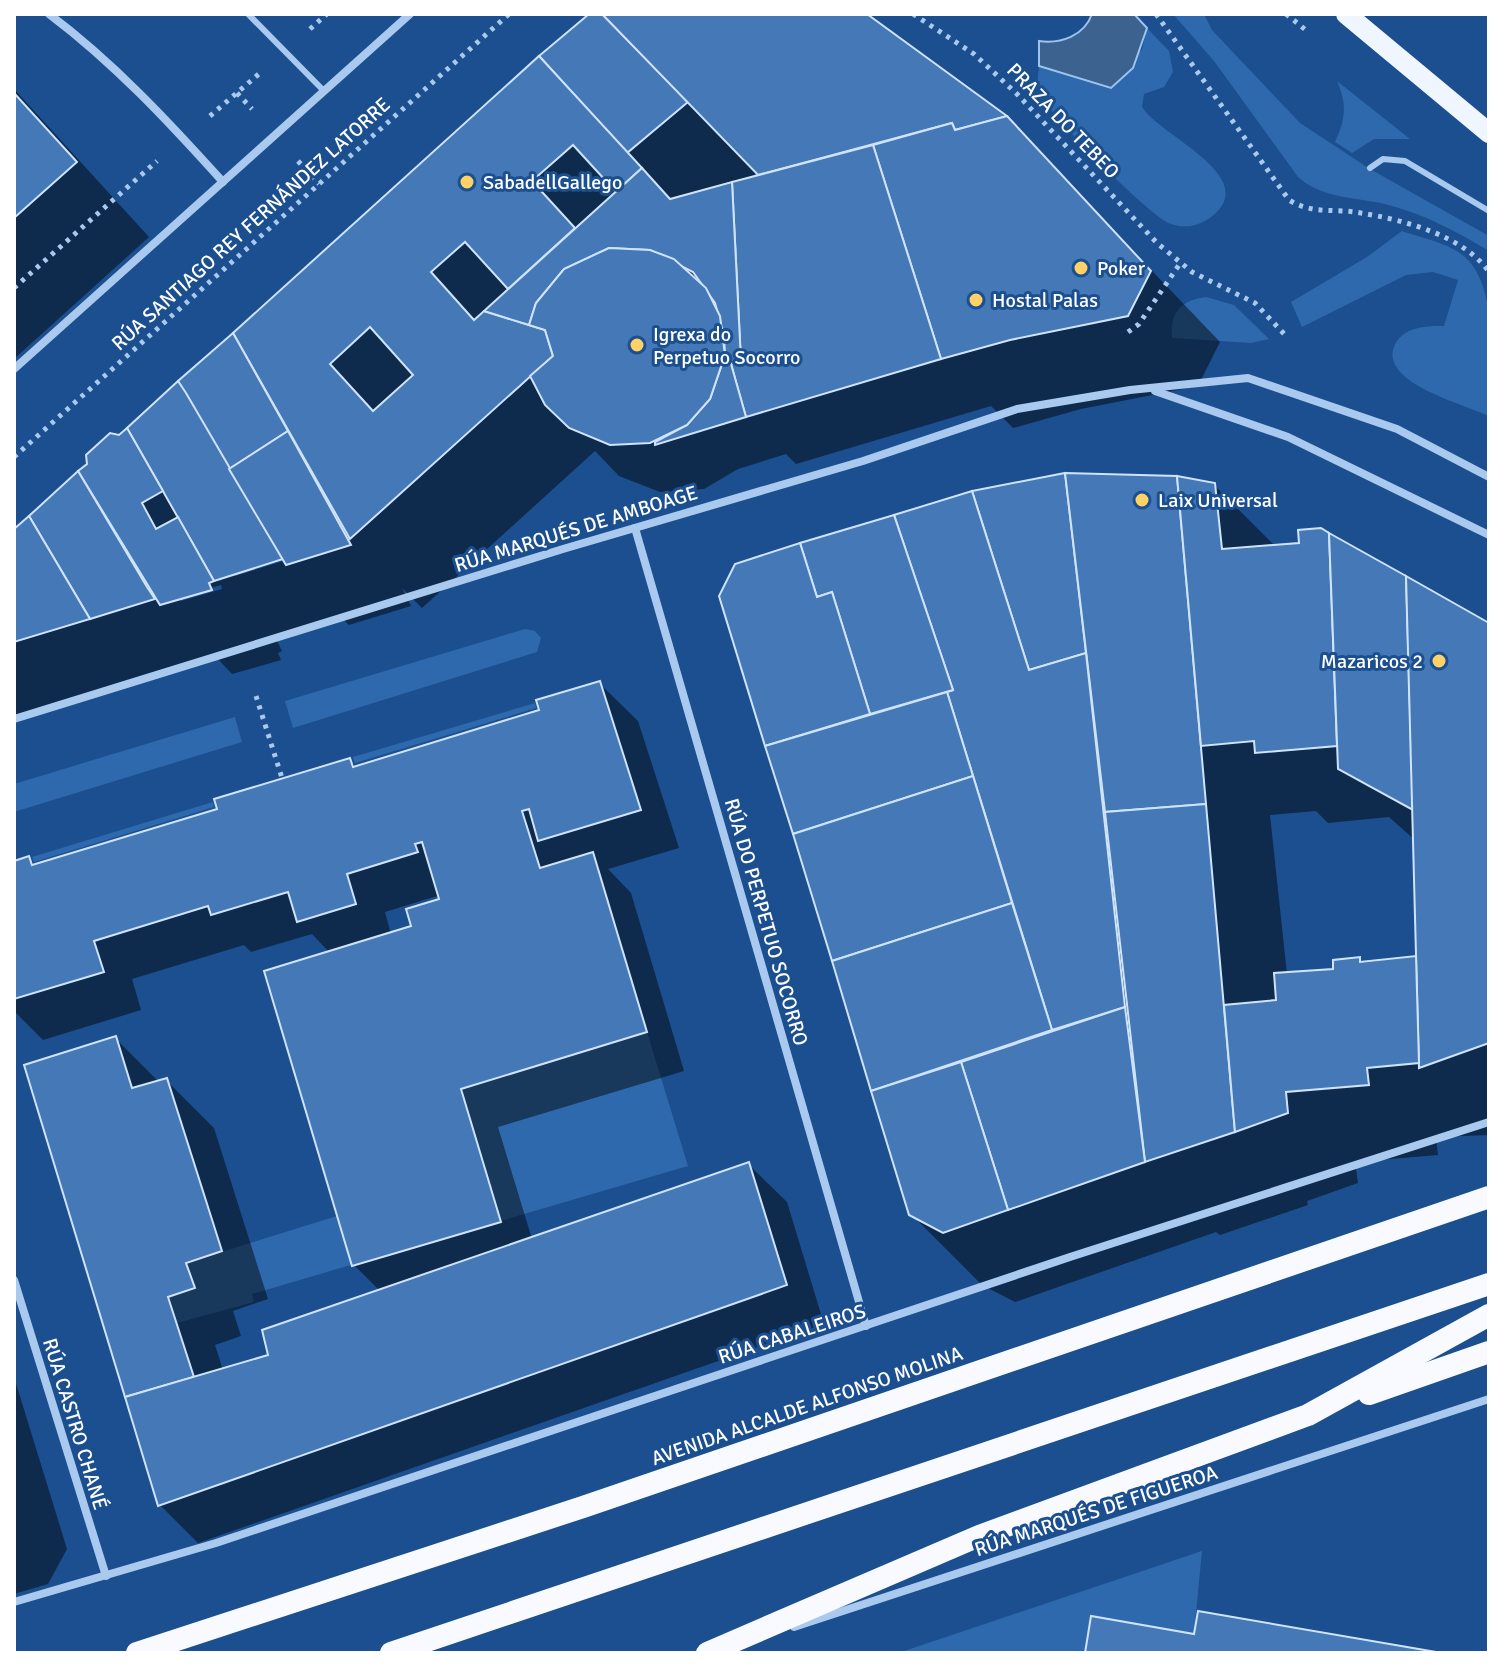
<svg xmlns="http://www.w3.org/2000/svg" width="1503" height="1667" font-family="Signika,sans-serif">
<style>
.green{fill:#2e69ad}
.water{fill:#3c6290;stroke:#9cc4f0;stroke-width:2}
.shadow{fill:#0007;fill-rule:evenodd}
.building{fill:#4478b7;stroke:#cfe3fa;stroke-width:2;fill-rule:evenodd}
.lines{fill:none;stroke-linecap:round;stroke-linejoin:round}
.path{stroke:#a9c9ee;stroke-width:5;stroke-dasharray:4 6;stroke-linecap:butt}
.service{stroke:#a9c9ee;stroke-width:6}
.minor{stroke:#a9c9ee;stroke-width:8}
.primary{stroke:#f0f6ff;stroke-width:20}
.trunk{stroke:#f8faff;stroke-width:22}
.poi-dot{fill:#ffd166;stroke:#1b4f8f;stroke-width:3}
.labels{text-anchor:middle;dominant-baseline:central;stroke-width:6;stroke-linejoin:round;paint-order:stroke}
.street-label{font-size:20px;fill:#fff;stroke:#1b4f8f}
.poi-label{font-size:20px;fill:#fff;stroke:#1b4f8f;text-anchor:start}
</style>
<rect width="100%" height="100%" fill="#1b4f8f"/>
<g class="green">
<path d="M 1173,14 L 1204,14 L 1212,30 L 1300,123 L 1370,169 L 1489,236 L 1489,251 C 1457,232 1428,216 1392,206 C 1359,196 1325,201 1298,177 L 1214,61 Z"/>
<path d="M 1147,28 L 1169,51 L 1173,72 L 1164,87 L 1144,94 L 1142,106 C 1152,131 1258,174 1216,213 C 1204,224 1188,230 1171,224 C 1151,218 1052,117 1041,96 C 1036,88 1038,76 1039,66 L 1063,74 L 1142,50 Z"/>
<path d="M 1337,81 L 1410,139 L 1374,139 L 1352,153 L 1335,142 C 1346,119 1347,104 1337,81 Z"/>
<path d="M 1402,231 C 1422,238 1454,244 1469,261 C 1500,297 1489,370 1489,416 C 1465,404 1371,381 1397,341 C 1408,326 1428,326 1444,326 L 1458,280 L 1433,272 L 1406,275 L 1302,327 L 1291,302 L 1367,257 Z"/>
<path d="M 1206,297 L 1234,305 L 1269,339 L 1251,343 L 1172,338 C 1169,312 1182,300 1206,297 Z"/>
<path d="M 525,629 L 535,631 L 541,638 L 537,652 L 293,728 L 285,701 Z"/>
<path d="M 535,703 L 536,708 L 355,763 L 353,757 Z"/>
<path d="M 235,717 L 242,742 L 14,812 L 14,784 Z"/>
<path d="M 213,802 L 214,807 L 34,862 L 32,857 Z"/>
<path d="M 411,926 L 461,1088 L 647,1032 L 688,1166 L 252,1294 L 254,1302 L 177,1323 L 168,1297 L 194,1288 L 186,1263 L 337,1216 L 264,971 Z"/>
<path d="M 1202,1551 L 1194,1634 L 1091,1617 L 1085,1653 L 898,1653 Z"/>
</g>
<path class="water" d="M 1092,14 L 1134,14 L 1147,28 L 1133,68 L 1111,88 L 1039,66 L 1039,41 C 1061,44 1084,36 1092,14 Z"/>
<g class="shadow">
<path d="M 592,14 L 864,14 L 1006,118 L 1220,342 L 1198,386 L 1081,409 L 1013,428 L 991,406 L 796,464 L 786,454 L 738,469 L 704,489 L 660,492 L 619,476 L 595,451 L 422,608 L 402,588 L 411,606 L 349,625 L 344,620 L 277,641 L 282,651 L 278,653 L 281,660 L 232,674 L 218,659 L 14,721 L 14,532 ZM 758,172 L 762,176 L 748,180 ZM 718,315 L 723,324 L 727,354 L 723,354 ZM 121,546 L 125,546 L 145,578 L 141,580 ZM 292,555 L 293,558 L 235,576 L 235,572 ZM 221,585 L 222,589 L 181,601 L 181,597 Z"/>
<path d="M 14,89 L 149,237 L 14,359 Z"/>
<path d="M 1066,475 L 1177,478 L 1214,485 L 1276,547 L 1301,545 L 1321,530 L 1489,625 L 1489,1135 L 1436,1137 L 1438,1155 L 1355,1162 L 1358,1183 L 1307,1201 L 1308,1205 L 1220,1235 L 1216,1232 L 1015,1302 L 982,1285 L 911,1214 L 721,597 L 973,493 ZM 1316,811 L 1328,823 L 1389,817 L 1416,841 L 1419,961 L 1416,958 L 1364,963 L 1359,959 L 1335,970 L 1287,974 L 1270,815 Z"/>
<path d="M 599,683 L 638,721 L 679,848 L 608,869 L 631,893 L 684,1071 L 498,1127 L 532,1239 L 748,1164 L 787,1202 L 824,1324 L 198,1543 L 160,1505 L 116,1039 L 159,1082 L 166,1080 L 214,1128 L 268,1299 L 233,1311 L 241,1336 L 215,1345 L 223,1370 L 271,1356 L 380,1291 L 354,1265 L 330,953 L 312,934 L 251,952 L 244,945 L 132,979 L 141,1010 L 43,1040 L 14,1011 L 14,863 L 28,858 L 36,866 L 219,810 L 350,760 L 357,768 L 541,711 ZM 440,895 L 441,900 L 414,928 L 391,934 L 385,912 Z"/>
<path d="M 14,1377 L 67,1549 L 48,1584 L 14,1594 Z"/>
</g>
<g class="building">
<path d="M 589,14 L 602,14 L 688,102 L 627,153 L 539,56 Z"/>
<path d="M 602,14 L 867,14 L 1007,116 L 955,130 L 952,123 L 758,175 Z"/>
<path d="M 539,56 L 642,168 L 616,192 L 573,145 L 532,181 L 575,228 L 508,289 L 465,242 L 431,272 L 474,320 L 484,311 L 545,330 L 553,356 L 350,539 L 233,333 ZM 370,327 L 413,375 L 373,411 L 330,364 Z"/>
<path d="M 14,93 L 77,162 L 14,218 Z"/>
<path d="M 1007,116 L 1151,271 L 1128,316 L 1010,340 L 941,359 L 873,145 L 952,123 L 955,130 Z"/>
<path d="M 873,145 L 941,359 L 746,417 L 731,364 L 741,361 L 732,182 Z"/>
<path d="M 642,168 L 670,199 L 732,182 L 741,361 L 731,364 L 746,417 L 655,445 L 655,442 L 687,425 L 710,399 L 725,355 L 724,336 L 715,303 L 693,272 L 650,250 L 609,248 L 564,269 L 536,303 L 529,325 L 484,311 Z"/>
<path d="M 609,248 L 650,250 L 674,259 L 706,288 L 720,316 L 725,355 L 710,399 L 687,425 L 650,443 L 610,445 L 569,428 L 545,405 L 530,376 L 553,356 L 545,330 L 529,325 L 536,303 L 564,269 Z"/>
<path d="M 233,333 L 288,431 L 229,469 L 178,381 Z"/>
<path d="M 178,381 L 186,393 L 283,559 L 214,581 L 127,428 Z"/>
<path d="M 127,428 L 163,491 L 142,503 L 156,529 L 178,517 L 214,581 L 209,583 L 212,590 L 160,605 L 78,471 L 87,464 L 86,455 L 110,433 L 119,435 Z"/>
<path d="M 288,431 L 351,545 L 286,565 L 229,469 Z"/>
<path d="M 78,471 L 147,587 L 155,599 L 90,619 L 29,516 Z"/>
<path d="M 1065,473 L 1086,653 L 1029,670 L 972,491 Z"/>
<path d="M 1065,473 L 1177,476 L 1206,804 L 1105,812 Z"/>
<path d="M 1177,476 L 1215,483 L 1222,549 L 1299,543 L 1298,530 L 1321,528 L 1329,533 L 1337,746 L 1255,753 L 1254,741 L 1201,746 Z"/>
<path d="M 972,491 L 1029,670 L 1086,653 L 1125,1007 L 1052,1030 L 947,692 L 953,690 L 894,515 Z"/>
<path d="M 894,515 L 953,690 L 870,714 L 832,592 L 817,597 L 800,543 Z"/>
<path d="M 29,516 L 90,619 L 14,642 L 14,529 Z"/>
<path d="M 1329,533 L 1406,576 L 1413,810 L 1338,769 Z"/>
<path d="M 800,543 L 817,597 L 832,592 L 870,714 L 765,746 L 719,596 L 735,564 Z"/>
<path d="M 1406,576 L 1489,623 L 1489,1043 L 1419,1068 Z"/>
<path d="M 600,681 L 641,810 L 538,841 L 529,809 L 522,811 L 540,868 L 593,852 L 647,1032 L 461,1089 L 501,1222 L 352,1266 L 264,971 L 411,926 L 406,909 L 439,899 L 422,842 L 415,844 L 418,852 L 347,874 L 356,904 L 297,922 L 288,892 L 211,915 L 208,906 L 94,941 L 104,972 L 14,999 L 14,861 L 29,856 L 32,865 L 217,809 L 214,799 L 350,758 L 353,767 L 539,710 L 536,700 Z"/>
<path d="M 947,692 L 973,776 L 793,834 L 765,746 Z"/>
<path d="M 973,776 L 1012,903 L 832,961 L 793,834 Z"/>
<path d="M 1206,804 L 1235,1132 L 1145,1162 L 1105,812 Z"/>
<path d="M 1012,903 L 1052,1030 L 871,1091 L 832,961 Z"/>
<path d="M 1416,956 L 1419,1063 L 1367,1068 L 1369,1085 L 1286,1092 L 1288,1113 L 1235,1132 L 1224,1005 L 1276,1000 L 1274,973 L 1333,969 L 1333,960 L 1360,957 L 1360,962 Z"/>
<path d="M 1125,1007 L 1145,1162 L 1008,1210 L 961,1062 Z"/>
<path d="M 116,1036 L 132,1088 L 167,1078 L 222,1251 L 186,1263 L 195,1288 L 168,1297 L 194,1377 L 125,1397 L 24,1065 Z"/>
<path d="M 961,1062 L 1008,1210 L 943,1233 L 909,1215 L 871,1091 Z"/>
<path d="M 749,1162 L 787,1285 L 158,1506 L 125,1397 L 268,1355 L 262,1330 Z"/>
<path d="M 1198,1611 L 1442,1653 L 1085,1653 L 1091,1616 L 1194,1634 Z"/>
</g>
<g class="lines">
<g class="path">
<path d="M 913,14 L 974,54 L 1017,94 L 1157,243 L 1192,272 L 1255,303 L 1287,337"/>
<path d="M 1156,14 L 1289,200 C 1313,215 1335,208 1361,213 C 1404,220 1464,236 1489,272"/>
<path d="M 1286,14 L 1307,31"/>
<path d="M 310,29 L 327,14"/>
<path d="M 237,93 L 252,109"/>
<path d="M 210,116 L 260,73"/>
<path d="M 298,161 L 319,184"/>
<path d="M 14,288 L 157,161"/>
<path d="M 1128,332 L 1139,324 L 1181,262"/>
<path d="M 14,457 L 509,14"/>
<path d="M 256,696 L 282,778"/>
</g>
<g class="service">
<path d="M 248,14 L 324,91"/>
<path d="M 1370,168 L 1383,159 L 1405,161 L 1489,211"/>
</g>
<g class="minor">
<path d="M 49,14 C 114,63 168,121 223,182"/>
<path d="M 14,369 L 410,14"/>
<path d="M 1155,391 L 1288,437 L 1489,535"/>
<path d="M 635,528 L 866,1326"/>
<path d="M 14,719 L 563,549 L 863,461 L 1017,409 L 1130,390 L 1248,378 L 1397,429 L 1489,477"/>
<path d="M 14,1280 L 106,1576"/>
<path d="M 14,1602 L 216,1543 L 1070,1257 L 1489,1122"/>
<path d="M 794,1627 L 1489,1399"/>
</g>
<path class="primary" d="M 1346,14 L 1489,133"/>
<g class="trunk">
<path d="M 1369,1394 L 1489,1352"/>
<path d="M 137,1653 L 583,1507 L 1489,1197"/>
<path d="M 391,1653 L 1489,1284"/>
<path d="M 707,1653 L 979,1536 L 1308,1415 L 1489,1315"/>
</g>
</g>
<g class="poi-dot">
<circle cx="467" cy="182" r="8"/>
<circle cx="1081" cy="268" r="8"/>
<circle cx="976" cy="300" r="8"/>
<circle cx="637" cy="345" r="8"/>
<circle cx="1142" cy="500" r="8"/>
<circle cx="1439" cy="661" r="8"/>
</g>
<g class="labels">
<g class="street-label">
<text transform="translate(1063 121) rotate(46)">PRAZA DO TEBEO</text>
<text transform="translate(251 224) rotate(-42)">RÚA SANTIAGO REY FERNÁNDEZ LATORRE</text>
<text transform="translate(576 529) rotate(-17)">RÚA MARQUÉS DE AMBOAGE</text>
<text transform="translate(766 922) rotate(74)">RÚA DO PERPETUO SOCORRO</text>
<text transform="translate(792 1334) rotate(-18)">RÚA CABALEIROS</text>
<text transform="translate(807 1406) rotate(-19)">AVENIDA ALCALDE ALFONSO MOLINA</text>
<text transform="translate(75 1424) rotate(73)">RÚA CASTRO CHANÉ</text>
<text transform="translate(1096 1511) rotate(-18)">RÚA MARQUÉS DE FIGUEROA</text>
</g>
<g class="poi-label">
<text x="483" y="182">SabadellGallego</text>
<text x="1097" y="268">Poker</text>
<text x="992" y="300">Hostal Palas</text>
<text x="653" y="334">Igrexa do<tspan x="653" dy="23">Perpetuo Socorro</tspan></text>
<text x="1158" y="500">Laix Universal</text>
<text x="1423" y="661" text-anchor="end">Mazaricos 2</text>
</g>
</g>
<rect width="1503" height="1667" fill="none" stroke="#ffffff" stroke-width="32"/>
</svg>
